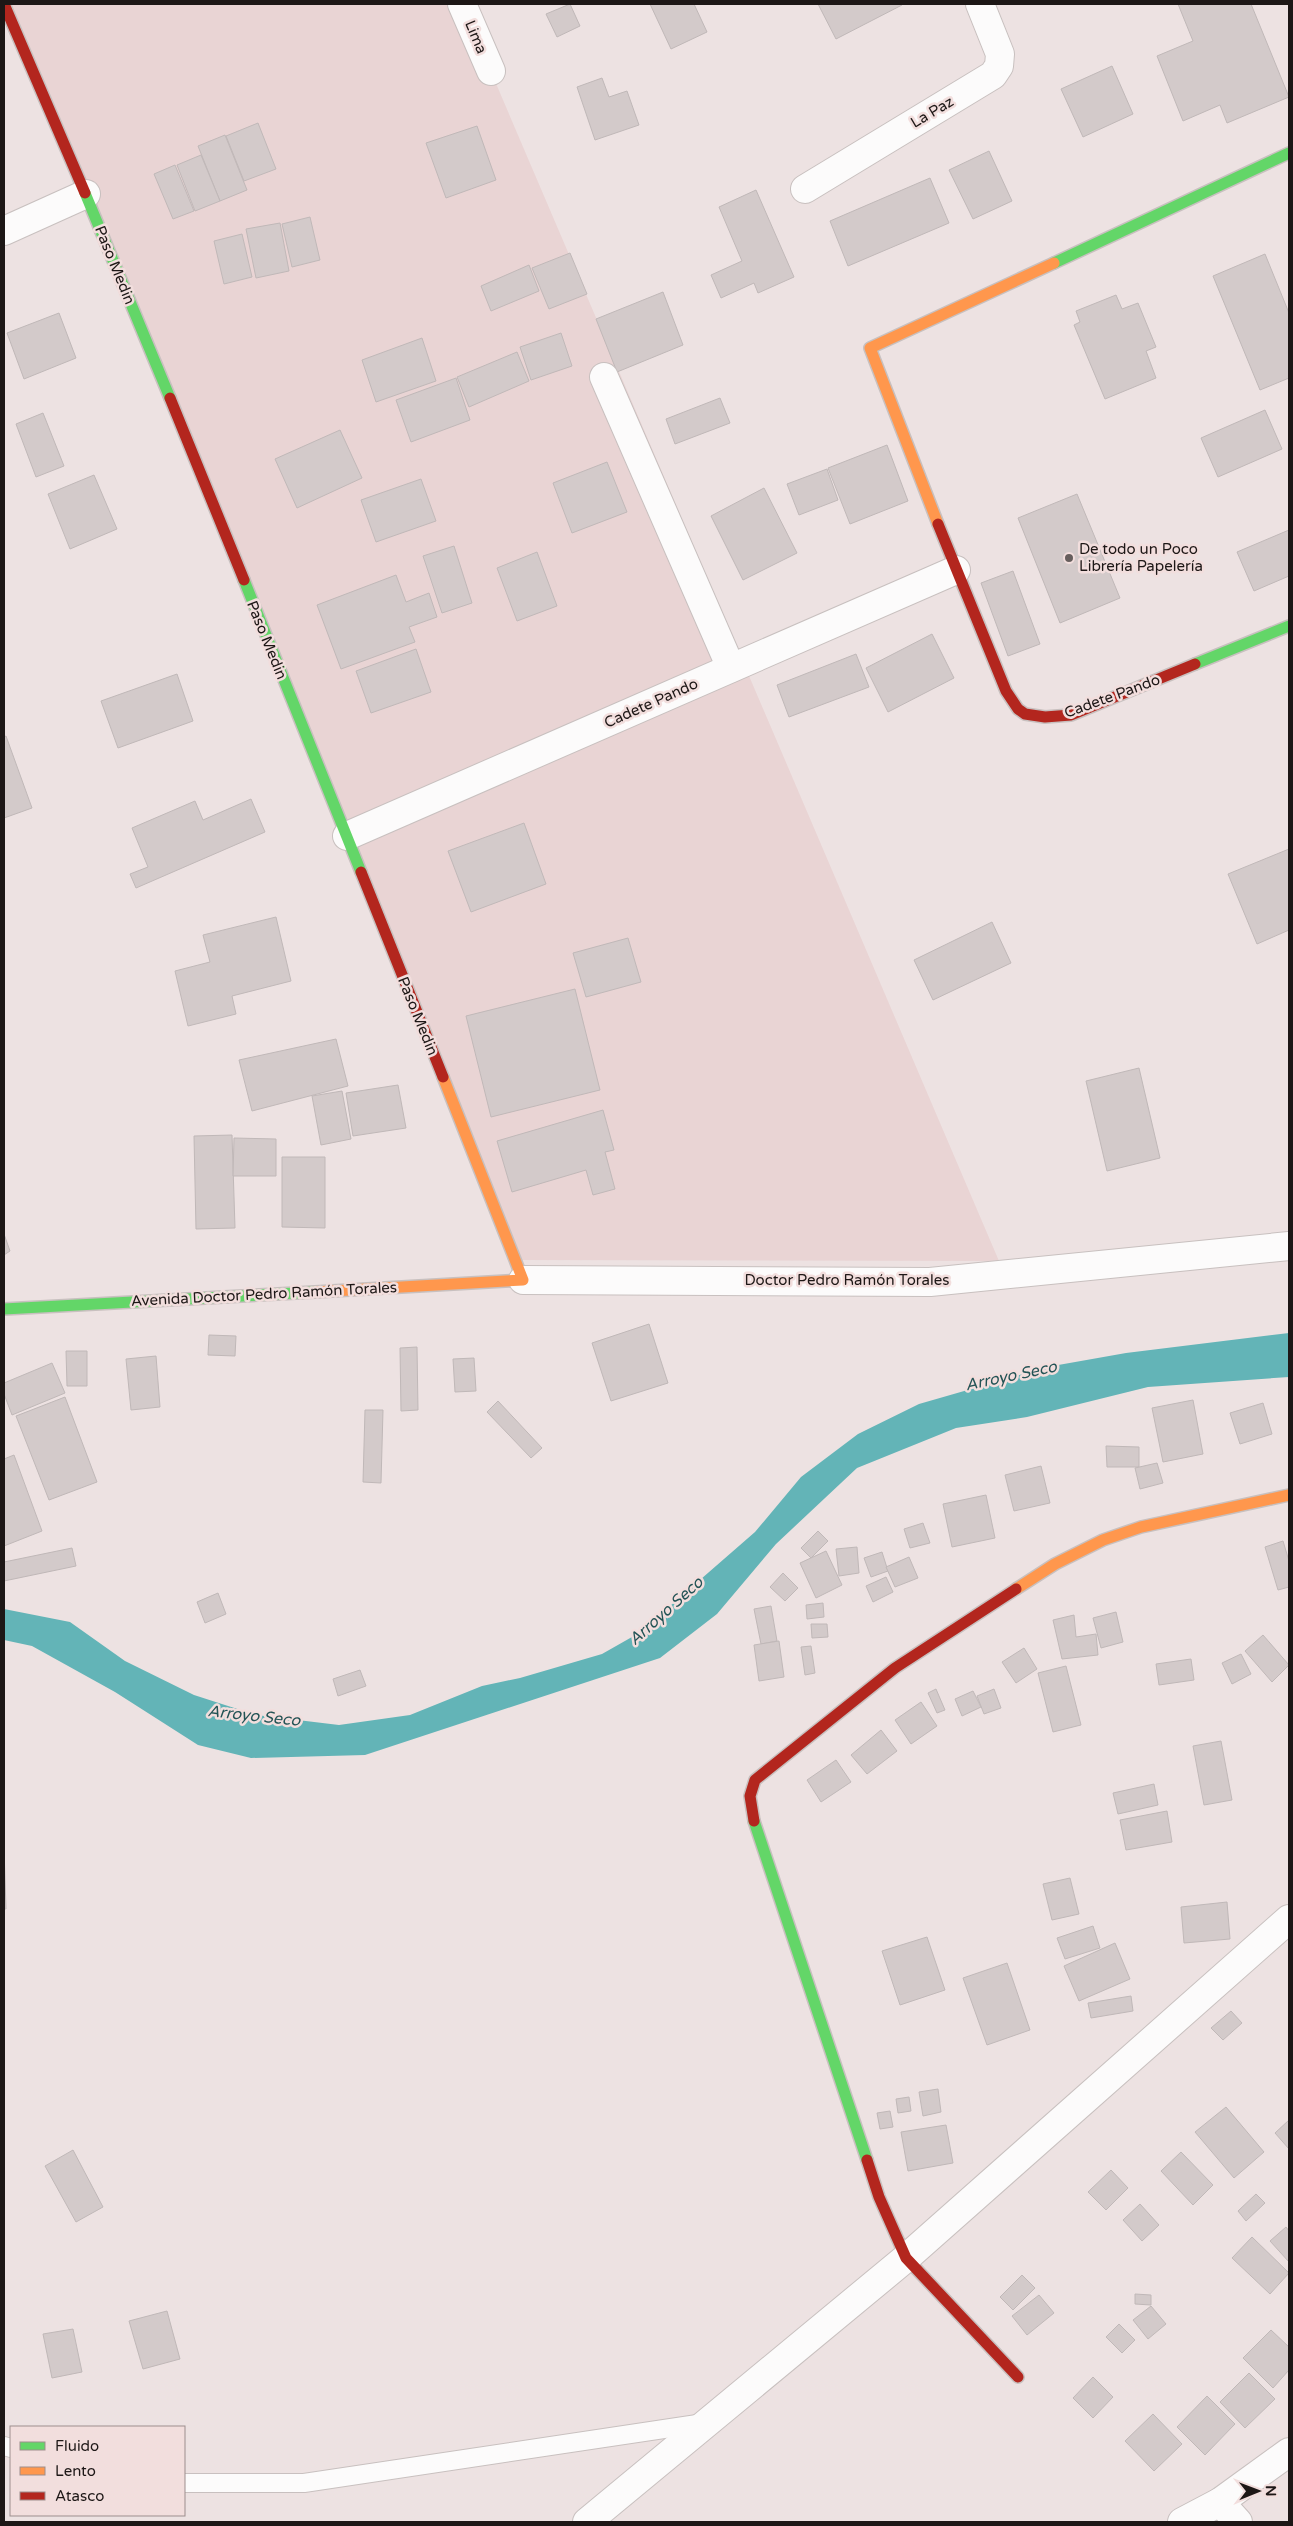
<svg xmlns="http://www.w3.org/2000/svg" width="1293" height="2526" font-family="'Varela Round',sans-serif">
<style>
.built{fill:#e9d4d4}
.water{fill:#63b4b7}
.building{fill:#d3caca;stroke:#c0b8b8}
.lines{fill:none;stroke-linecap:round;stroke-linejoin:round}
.lane-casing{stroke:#c8c0bf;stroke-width:20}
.street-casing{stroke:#c8c0bf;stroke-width:30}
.fast-casing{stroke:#c8c0bf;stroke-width:14}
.slow-casing{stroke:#c8c0bf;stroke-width:14}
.jam-casing{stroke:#c8c0bf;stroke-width:14}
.lane{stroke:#fcfbfb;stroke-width:18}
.street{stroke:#fcfbfb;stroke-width:28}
.fast{stroke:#63d668;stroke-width:11}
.slow{stroke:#ff974d;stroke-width:11}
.jam{stroke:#b3261e;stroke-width:11}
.poi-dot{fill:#665e5d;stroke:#f2dedd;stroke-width:2}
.labels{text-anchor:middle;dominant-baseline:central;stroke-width:5;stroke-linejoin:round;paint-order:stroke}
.street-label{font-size:15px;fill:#1d1716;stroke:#f2dedd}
.poi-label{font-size:15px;fill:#1d1716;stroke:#f2dedd;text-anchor:start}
.water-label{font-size:16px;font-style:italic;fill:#235355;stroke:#f2dedd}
</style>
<rect width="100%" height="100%" fill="#ede2e2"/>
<path class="built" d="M 4,4 L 462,4 L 999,1261 L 517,1260 Z"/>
<path class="water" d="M 1289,1333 L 1289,1377 L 1148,1387 L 1027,1417 L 956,1428 L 857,1468 L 776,1544 L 717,1614 L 660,1658 L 365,1755 L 251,1758 L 198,1745 L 115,1692 L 32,1646 L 4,1640 L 4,1609 L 70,1622 L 125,1661 L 194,1695 L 256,1715 L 339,1725 L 410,1715 L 482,1686 L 520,1678 L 602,1654 L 639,1633 L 755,1532 L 801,1477 L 858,1434 L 919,1404 L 1047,1367 L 1126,1353 Z"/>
<g class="building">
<path d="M 570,4 L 580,26 L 557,37 L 546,14 Z"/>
<path d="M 650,4 L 694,4 L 707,32 L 671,49 Z"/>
<path d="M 818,4 L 901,4 L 902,5 L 836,39 Z"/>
<path d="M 1178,4 L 1251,4 L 1289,97 L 1227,123 L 1220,105 L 1183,121 L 1157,56 L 1193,41 Z"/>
<path d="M 1112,66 L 1133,114 L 1083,137 L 1061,89 Z"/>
<path d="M 602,78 L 609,97 L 627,91 L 639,125 L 595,140 L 577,87 Z"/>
<path d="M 258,123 L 276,169 L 244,181 L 226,136 Z"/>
<path d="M 477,126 L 496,180 L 446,198 L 426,143 Z"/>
<path d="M 225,135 L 247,190 L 220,201 L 198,146 Z"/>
<path d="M 989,151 L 1012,201 L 973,219 L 949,170 Z"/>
<path d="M 201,155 L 220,201 L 195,211 L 177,165 Z"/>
<path d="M 175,165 L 194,211 L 173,219 L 154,174 Z"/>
<path d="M 930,178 L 949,223 L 848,266 L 830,221 Z"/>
<path d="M 756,190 L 794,277 L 758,293 L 754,283 L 721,298 L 711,275 L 742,261 L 719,207 Z"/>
<path d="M 310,217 L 320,260 L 292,267 L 282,224 Z"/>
<path d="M 280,223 L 289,271 L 256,278 L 246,229 Z"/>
<path d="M 242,234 L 252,277 L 224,284 L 214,241 Z"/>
<path d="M 570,253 L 587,294 L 549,309 L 532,268 Z"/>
<path d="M 1265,254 L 1289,313 L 1289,378 L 1260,390 L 1213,276 Z"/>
<path d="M 529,265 L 539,291 L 491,311 L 481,286 Z"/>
<path d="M 663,292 L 683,345 L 617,372 L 596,319 Z"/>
<path d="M 1116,295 L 1122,309 L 1138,303 L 1156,347 L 1146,351 L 1156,378 L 1105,399 L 1074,325 L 1080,322 L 1076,311 Z"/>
<path d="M 59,313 L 76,358 L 24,379 L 7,333 Z"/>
<path d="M 561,333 L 572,366 L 531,380 L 520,347 Z"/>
<path d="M 422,338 L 436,381 L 376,402 L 362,360 Z"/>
<path d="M 517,352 L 529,381 L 469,407 L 457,377 Z"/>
<path d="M 456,378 L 470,420 L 411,442 L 396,400 Z"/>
<path d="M 720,398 L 730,423 L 675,444 L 666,419 Z"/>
<path d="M 1265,410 L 1282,449 L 1218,477 L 1201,438 Z"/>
<path d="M 43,413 L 64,466 L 36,477 L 16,424 Z"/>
<path d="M 340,430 L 362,478 L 297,508 L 275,459 Z"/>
<path d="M 887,445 L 908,501 L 850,524 L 828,468 Z"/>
<path d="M 607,462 L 627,512 L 572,533 L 553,483 Z"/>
<path d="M 827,469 L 838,500 L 799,515 L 787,484 Z"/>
<path d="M 94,475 L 117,529 L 70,549 L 48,494 Z"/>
<path d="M 421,479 L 436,521 L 376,542 L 361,500 Z"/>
<path d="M 764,488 L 797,553 L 743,580 L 711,516 Z"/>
<path d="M 1077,494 L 1120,598 L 1060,623 L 1018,518 Z"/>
<path d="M 1289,530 L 1289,576 L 1254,591 L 1237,552 Z"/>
<path d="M 454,546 L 472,603 L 442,613 L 423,556 Z"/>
<path d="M 537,552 L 557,606 L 517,621 L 497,568 Z"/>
<path d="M 1013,571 L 1040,644 L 1008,656 L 981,583 Z"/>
<path d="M 396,575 L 406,602 L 429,593 L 437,617 L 409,627 L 415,642 L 341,669 L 317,605 Z"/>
<path d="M 932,634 L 954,678 L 888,712 L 866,668 Z"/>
<path d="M 416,649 L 431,692 L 371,713 L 356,671 Z"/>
<path d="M 856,654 L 869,687 L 789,717 L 777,685 Z"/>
<path d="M 177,674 L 193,721 L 118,748 L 101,701 Z"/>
<path d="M 6,736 L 32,808 L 4,818 L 4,737 Z"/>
<path d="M 251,799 L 265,832 L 136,888 L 130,874 L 148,867 L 132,828 L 195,801 L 203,820 Z"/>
<path d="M 524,823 L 546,884 L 471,912 L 448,851 Z"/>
<path d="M 1289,849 L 1289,930 L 1257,944 L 1228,874 Z"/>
<path d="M 276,917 L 291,981 L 232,996 L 236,1014 L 188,1026 L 175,971 L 210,962 L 203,935 Z"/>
<path d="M 992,922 L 1011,963 L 933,1000 L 914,960 Z"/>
<path d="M 628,938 L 641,982 L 586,997 L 573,953 Z"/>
<path d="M 575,989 L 600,1090 L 491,1117 L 466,1016 Z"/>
<path d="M 336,1039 L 348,1086 L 252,1111 L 239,1060 Z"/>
<path d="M 1139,1068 L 1160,1158 L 1107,1171 L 1086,1081 Z"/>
<path d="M 398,1085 L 406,1128 L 353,1136 L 346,1093 Z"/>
<path d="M 342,1091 L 351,1139 L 321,1145 L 312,1096 Z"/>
<path d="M 603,1110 L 614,1150 L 605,1152 L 615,1189 L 593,1195 L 586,1170 L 512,1192 L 497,1141 Z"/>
<path d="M 232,1135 L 235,1228 L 196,1229 L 194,1136 Z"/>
<path d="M 234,1138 L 276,1139 L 276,1176 L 233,1176 Z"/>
<path d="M 282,1157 L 325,1157 L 325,1228 L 282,1227 Z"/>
<path d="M 4,1234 L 10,1251 L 4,1255 Z"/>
<path d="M 649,1324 L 668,1383 L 611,1401 L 592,1343 Z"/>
<path d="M 209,1335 L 236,1336 L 235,1356 L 208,1355 Z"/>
<path d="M 417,1347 L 418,1410 L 401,1411 L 400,1348 Z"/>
<path d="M 66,1351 L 87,1351 L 87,1386 L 67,1386 Z"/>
<path d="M 156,1356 L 160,1407 L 131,1410 L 126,1359 Z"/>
<path d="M 474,1358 L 476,1391 L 455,1392 L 453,1359 Z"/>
<path d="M 52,1363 L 65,1393 L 12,1415 L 4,1394 L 4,1383 Z"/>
<path d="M 65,1397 L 97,1482 L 49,1500 L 16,1416 Z"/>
<path d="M 1193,1400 L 1203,1454 L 1163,1462 L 1152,1408 Z"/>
<path d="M 498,1401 L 542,1448 L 531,1458 L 487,1412 Z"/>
<path d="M 1263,1403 L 1272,1434 L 1240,1444 L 1230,1413 Z"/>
<path d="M 365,1410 L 383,1410 L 381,1483 L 363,1482 Z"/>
<path d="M 1106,1446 L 1139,1447 L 1139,1467 L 1107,1467 Z"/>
<path d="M 14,1455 L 42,1531 L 4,1546 L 4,1459 Z"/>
<path d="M 1157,1463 L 1163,1483 L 1140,1489 L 1135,1468 Z"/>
<path d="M 1041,1466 L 1050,1503 L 1014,1511 L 1005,1475 Z"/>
<path d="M 986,1495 L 995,1538 L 952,1547 L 943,1504 Z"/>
<path d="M 923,1523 L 930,1543 L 910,1548 L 904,1529 Z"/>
<path d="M 818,1531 L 828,1541 L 811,1558 L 801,1548 Z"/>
<path d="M 1283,1541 L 1289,1561 L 1289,1587 L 1278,1590 L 1265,1547 Z"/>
<path d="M 857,1547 L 859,1573 L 839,1576 L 836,1549 Z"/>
<path d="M 72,1548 L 76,1566 L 4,1581 L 4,1562 Z"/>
<path d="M 826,1551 L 842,1585 L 816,1598 L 800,1563 Z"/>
<path d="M 882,1552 L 888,1571 L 871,1577 L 864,1558 Z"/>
<path d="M 909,1557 L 918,1578 L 895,1587 L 886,1567 Z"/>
<path d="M 783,1573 L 798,1588 L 785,1601 L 770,1587 Z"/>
<path d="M 886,1577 L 893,1592 L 873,1602 L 866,1586 Z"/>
<path d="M 218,1593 L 226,1614 L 205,1623 L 197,1602 Z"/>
<path d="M 823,1603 L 824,1617 L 807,1619 L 806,1605 Z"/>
<path d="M 771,1606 L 777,1641 L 761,1644 L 754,1609 Z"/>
<path d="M 1116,1612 L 1123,1642 L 1101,1648 L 1093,1618 Z"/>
<path d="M 1074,1615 L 1076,1637 L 1096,1634 L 1098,1655 L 1062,1659 L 1053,1620 Z"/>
<path d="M 811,1624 L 827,1624 L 828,1637 L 812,1638 Z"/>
<path d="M 1263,1635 L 1289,1665 L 1272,1682 L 1245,1651 Z"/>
<path d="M 779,1641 L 784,1677 L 759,1681 L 754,1645 Z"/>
<path d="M 811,1646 L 815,1673 L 805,1675 L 801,1647 Z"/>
<path d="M 1024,1648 L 1037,1669 L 1016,1683 L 1002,1662 Z"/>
<path d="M 1241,1654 L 1251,1674 L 1232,1684 L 1222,1663 Z"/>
<path d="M 1191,1659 L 1194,1680 L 1159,1685 L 1156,1664 Z"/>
<path d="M 1066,1666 L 1081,1725 L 1053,1732 L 1038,1673 Z"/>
<path d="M 360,1670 L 366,1686 L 338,1696 L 333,1679 Z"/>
<path d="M 936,1689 L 945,1710 L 937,1713 L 928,1693 Z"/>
<path d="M 994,1689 L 1001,1708 L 984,1714 L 977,1696 Z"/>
<path d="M 973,1691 L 981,1707 L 962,1716 L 955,1699 Z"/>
<path d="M 921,1702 L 937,1726 L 911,1744 L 895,1720 Z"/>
<path d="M 881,1730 L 897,1751 L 867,1774 L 851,1755 Z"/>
<path d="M 1221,1741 L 1232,1800 L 1204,1805 L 1193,1746 Z"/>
<path d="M 836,1760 L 851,1782 L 821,1802 L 807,1780 Z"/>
<path d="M 1154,1784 L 1158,1805 L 1118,1814 L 1113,1793 Z"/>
<path d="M 1167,1811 L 1172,1842 L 1126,1850 L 1120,1820 Z"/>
<path d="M 4,1848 L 6,1909 L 4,1909 Z"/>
<path d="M 1070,1878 L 1079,1914 L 1052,1920 L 1043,1884 Z"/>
<path d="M 1227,1902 L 1230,1939 L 1184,1943 L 1181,1907 Z"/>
<path d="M 1093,1926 L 1100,1948 L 1065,1959 L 1057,1938 Z"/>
<path d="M 927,1937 L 945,1990 L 900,2005 L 882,1951 Z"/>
<path d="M 1115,1943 L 1130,1979 L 1079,2001 L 1064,1966 Z"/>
<path d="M 1007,1963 L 1030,2030 L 987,2045 L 963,1978 Z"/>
<path d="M 1131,1996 L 1133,2011 L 1091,2018 L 1088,2003 Z"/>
<path d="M 1231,2011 L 1242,2023 L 1223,2040 L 1211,2028 Z"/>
<path d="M 938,2089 L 941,2112 L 923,2116 L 919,2092 Z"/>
<path d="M 909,2097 L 911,2111 L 898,2113 L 896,2099 Z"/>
<path d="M 1226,2107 L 1264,2152 L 1234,2178 L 1195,2132 Z"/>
<path d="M 890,2111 L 893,2127 L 880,2129 L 877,2113 Z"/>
<path d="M 1289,2120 L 1289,2149 L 1275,2133 Z"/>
<path d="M 946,2125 L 953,2163 L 908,2171 L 901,2132 Z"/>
<path d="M 73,2150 L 103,2207 L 76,2222 L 45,2166 Z"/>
<path d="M 1181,2152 L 1213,2185 L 1193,2205 L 1161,2171 Z"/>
<path d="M 1111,2170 L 1128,2188 L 1106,2210 L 1088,2192 Z"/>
<path d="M 1256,2194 L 1265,2203 L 1246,2221 L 1238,2211 Z"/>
<path d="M 1140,2204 L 1159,2225 L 1142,2241 L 1123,2220 Z"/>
<path d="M 1286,2227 L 1289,2231 L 1289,2262 L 1270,2241 Z"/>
<path d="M 1252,2237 L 1289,2273 L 1270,2294 L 1232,2258 Z"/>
<path d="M 1022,2275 L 1035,2288 L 1013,2310 L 1000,2297 Z"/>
<path d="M 1135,2294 L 1151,2295 L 1151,2305 L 1135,2304 Z"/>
<path d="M 1039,2295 L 1054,2313 L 1027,2335 L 1012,2316 Z"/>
<path d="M 1151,2306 L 1166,2324 L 1148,2339 L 1133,2320 Z"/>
<path d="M 167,2311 L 180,2359 L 143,2369 L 129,2321 Z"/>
<path d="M 1119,2324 L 1135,2340 L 1122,2353 L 1106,2337 Z"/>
<path d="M 73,2329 L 82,2372 L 52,2378 L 43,2334 Z"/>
<path d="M 1271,2330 L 1289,2347 L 1289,2370 L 1273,2388 L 1243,2358 Z"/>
<path d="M 1249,2373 L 1275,2399 L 1245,2428 L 1220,2402 Z"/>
<path d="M 1093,2377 L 1113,2397 L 1093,2418 L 1073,2398 Z"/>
<path d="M 1207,2396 L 1235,2424 L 1205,2455 L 1177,2427 Z"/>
<path d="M 1153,2414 L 1182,2444 L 1154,2471 L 1125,2441 Z"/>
</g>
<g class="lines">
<g class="lane-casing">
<g id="lane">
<path d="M 4,2446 L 11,2448"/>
<path d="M 184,2483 L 304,2483 L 704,2423"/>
</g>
</g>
<g class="street-casing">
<g id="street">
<path d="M 462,4 L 491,71"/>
<path d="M 805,189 L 993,75 L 999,66 L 1000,54 L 980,4"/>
<path d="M 4,231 L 86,194"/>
<path d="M 604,377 L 731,668"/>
<path d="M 347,836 L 956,570"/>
<path d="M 523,1280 L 930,1282 L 1289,1246"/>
<path d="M 1220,2502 L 1238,2522"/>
<path d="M 587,2522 L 906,2258 L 1289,1919"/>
<path d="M 1182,2522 L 1220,2502 L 1289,2452"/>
</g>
</g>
<g class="fast-casing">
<g id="fast">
<path d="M 85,193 L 170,398"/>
<path d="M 1054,263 L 1289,153"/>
<path d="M 244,580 L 361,872"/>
<path d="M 1195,664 L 1289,626"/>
<path d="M 4,1309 L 315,1292"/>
<path d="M 754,1821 L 867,2160"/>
</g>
</g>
<g class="slow-casing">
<g id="slow">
<path d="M 938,524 L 870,348 L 1054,263"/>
<path d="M 315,1292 L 523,1280 L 443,1077"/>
<path d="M 1016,1589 L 1055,1564 L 1103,1540 L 1141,1527 L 1289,1495"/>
</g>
</g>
<g class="jam-casing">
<g id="jam">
<path d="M 4,4 L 85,193"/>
<path d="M 170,398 L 244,580"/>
<path d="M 938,524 L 1006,691 L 1018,709 L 1025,714 L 1045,717 L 1071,715 L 1195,664"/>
<path d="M 361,872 L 443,1077"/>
<path d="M 754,1821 L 750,1796 L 755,1780 L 895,1668 L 1016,1589"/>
<path d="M 867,2160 L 879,2197 L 906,2258 L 1018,2377"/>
</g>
</g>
<use href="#lane" class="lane"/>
<use href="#street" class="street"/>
<use href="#fast" class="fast"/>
<use href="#slow" class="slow"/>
<use href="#jam" class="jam"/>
</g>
<circle class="poi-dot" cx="1069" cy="558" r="5"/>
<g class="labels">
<g class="street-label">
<text transform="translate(476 37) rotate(67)">Lima</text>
<text transform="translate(932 112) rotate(-31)">La Paz</text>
<text transform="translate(115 265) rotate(68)">Paso Medin</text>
<text transform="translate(267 640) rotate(68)">Paso Medin</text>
<text transform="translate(1112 696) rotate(-20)">Cadete Pando</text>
<text transform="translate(651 703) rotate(-24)">Cadete Pando</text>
<text transform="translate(418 1016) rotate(68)">Paso Medin</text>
<text x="847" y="1280">Doctor Pedro Ramón Torales</text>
<text transform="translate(264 1294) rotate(-3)">Avenida Doctor Pedro Ramón Torales</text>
</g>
<g class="poi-label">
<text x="1079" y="549">De todo un Poco<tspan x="1079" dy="17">Librería Papelería</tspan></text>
</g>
<g class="water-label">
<text transform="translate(1011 1376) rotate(-12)">Arroyo Seco</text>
<text transform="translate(666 1611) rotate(-42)">Arroyo Seco</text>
<text transform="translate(254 1716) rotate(6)">Arroyo Seco</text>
</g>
</g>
<rect width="1293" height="2526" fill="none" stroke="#1d1716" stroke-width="10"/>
<rect x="10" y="2426" width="175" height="90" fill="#f2dedd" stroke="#9d8e8d"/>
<rect x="20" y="2442" width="25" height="8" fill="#63d668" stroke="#9d8e8d"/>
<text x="55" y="2451" font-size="15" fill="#1d1716">Fluido</text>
<rect x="20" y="2467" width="25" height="8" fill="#ff974d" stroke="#9d8e8d"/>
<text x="55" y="2476" font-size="15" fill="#1d1716">Lento</text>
<rect x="20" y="2492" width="25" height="8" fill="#b3261e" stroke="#9d8e8d"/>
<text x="55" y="2501" font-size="15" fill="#1d1716">Atasco</text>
<g transform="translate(1258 2491) rotate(89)" stroke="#f2dedd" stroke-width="4" paint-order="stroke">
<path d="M0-4L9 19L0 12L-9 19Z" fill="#1d1716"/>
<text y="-8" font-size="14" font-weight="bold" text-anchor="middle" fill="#1d1716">N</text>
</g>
</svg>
